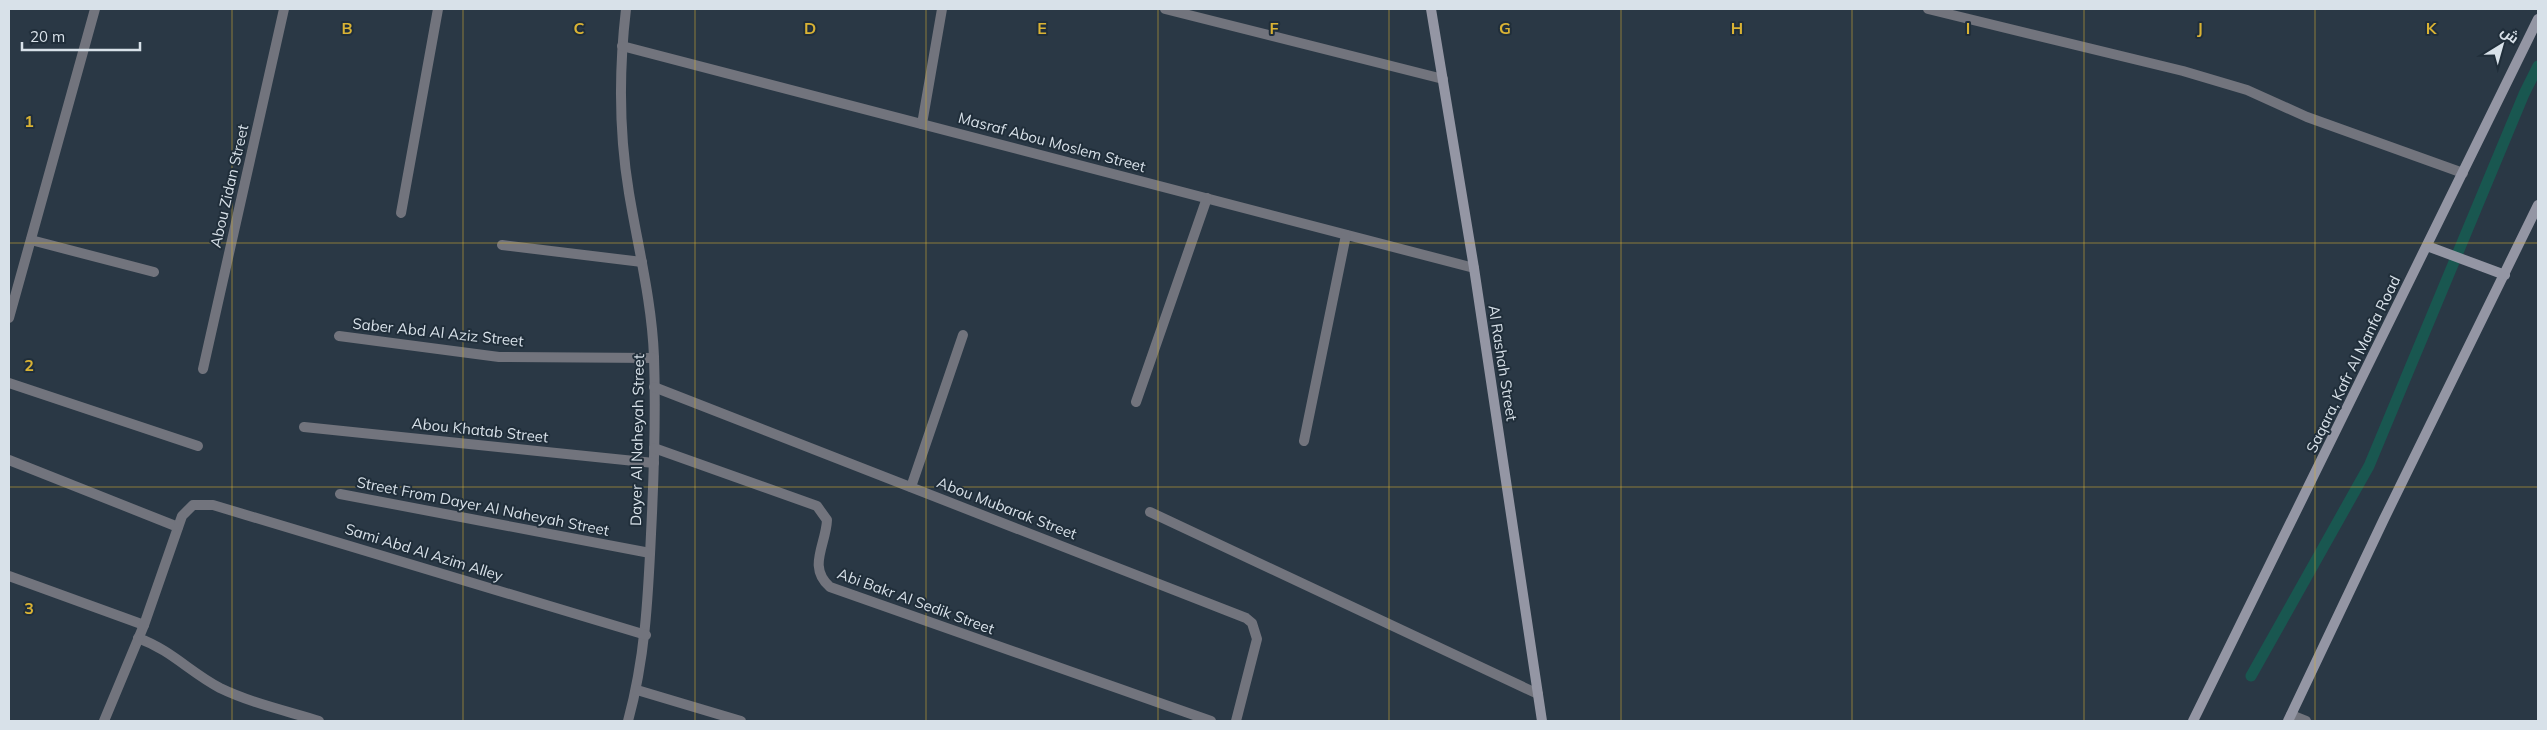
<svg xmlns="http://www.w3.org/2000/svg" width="2547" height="730" font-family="Mulish,Cairo,sans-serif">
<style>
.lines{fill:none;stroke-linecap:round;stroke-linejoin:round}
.stream{stroke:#195750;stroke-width:11}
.street{stroke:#72747d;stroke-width:10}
.secondary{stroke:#9496a4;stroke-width:10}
.grid{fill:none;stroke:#dab334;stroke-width:1;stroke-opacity:0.55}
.labels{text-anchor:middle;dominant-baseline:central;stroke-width:4;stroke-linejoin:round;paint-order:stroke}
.street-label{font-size:15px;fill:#d8e1e9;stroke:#202e3a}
.grid-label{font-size:16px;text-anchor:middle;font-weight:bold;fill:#dab334;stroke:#202e3a;stroke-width:4;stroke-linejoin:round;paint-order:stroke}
</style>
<rect width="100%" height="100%" fill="#2a3845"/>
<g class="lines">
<path class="stream" d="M 2251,676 L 2369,466 L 2524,94 L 2538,66"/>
<g class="street">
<path d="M 626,9 C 619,69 619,133 629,193 C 638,247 652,302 654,357 C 656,416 654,475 651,534 C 648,599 645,659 628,721"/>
<path d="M 1165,9 L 1443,79"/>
<path d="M 1928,9 L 2183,71 L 2247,90 L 2307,117 L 2463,173"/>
<path d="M 622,46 L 1474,268"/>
<path d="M 922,124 L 942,9"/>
<path d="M 401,213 L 438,9"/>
<path d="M 31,240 L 154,272"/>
<path d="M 502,245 L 642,262"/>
<path d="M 9,318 L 95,9"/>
<path d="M 339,336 L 499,357 L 654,358"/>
<path d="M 203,369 L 284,9"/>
<path d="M 9,383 L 198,446"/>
<path d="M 654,387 L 1246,618 L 1252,623 L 1257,639 L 1236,721"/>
<path d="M 1136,402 L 1207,198"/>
<path d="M 304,427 L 654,463"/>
<path d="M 1304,441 L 1346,235"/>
<path d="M 654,448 L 817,506 L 827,520 C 826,545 807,567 830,587 L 1211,721"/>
<path d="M 9,460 L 178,527"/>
<path d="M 911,487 L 963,335"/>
<path d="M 340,494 L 650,553"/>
<path d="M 1150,512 L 1538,694"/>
<path d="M 9,576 L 144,625"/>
<path d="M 138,638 C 171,650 191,673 220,688 C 251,703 287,711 319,721"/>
<path d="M 637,690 L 741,721"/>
<path d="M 2291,715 L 2306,721"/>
<path d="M 104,721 L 144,625 L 182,516 L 193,505 L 213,505 L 646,635"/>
</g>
<g class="secondary">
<path d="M 1431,9 L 1474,268 L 1542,721"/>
<path d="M 2427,246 L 2505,275"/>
<path d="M 2193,721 L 2538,19"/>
<path d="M 2288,721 L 2384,519 L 2538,205"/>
</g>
</g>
<path class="grid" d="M 232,9 L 232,721M 463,9 L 463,721M 695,9 L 695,721M 926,9 L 926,721M 1158,9 L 1158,721M 1389,9 L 1389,721M 1621,9 L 1621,721M 1852,9 L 1852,721M 2084,9 L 2084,721M 2315,9 L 2315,721M 9,243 L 2538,243M 9,487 L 2538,487"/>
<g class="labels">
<g class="street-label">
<text transform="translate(1052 142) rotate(15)">Masraf Abou Moslem Street</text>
<text transform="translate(229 186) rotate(-77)">Abou Zidan Street</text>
<text transform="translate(438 332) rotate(6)">Saber Abd Al Aziz Street</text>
<text transform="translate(1503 363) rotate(81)">Al Rashah Street</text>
<text transform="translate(2353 364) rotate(-64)">Saqara, Kafr Al Manfa Road</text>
<text transform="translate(480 430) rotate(6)">Abou Khatab Street</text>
<text transform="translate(637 440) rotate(-89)">Dayer Al Naheyah Street</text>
<text transform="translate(483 506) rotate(11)">Street From Dayer Al Naheyah Street</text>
<text transform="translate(1007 508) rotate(21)">Abou Mubarak Street</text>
<text transform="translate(424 552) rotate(17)">Sami Abd Al Azim Alley</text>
<text transform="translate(916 601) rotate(20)">Abi Bakr Al Sedik Street</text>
</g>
</g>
<g class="grid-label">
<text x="347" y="34">B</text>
<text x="579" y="34">C</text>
<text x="810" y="34">D</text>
<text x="1042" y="34">E</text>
<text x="1274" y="34">F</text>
<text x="1505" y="34">G</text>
<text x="1737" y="34">H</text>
<text x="1968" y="34">I</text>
<text x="2200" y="34">J</text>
<text x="2431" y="34">K</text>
<text x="29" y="127">1</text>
<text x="29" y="371">2</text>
<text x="29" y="614">3</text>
</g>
<rect width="2547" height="730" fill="none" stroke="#d8e1e9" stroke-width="20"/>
<g transform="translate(2502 45) rotate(37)" stroke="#202e3a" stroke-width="4" paint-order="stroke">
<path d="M0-4L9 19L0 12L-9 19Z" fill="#d8e1e9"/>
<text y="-8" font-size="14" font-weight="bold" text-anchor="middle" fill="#d8e1e9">ش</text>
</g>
<path d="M22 42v8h118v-8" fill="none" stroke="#d8e1e9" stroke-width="2.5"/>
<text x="30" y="42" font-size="15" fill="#d8e1e9" stroke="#202e3a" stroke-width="4" paint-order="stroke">20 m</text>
</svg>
